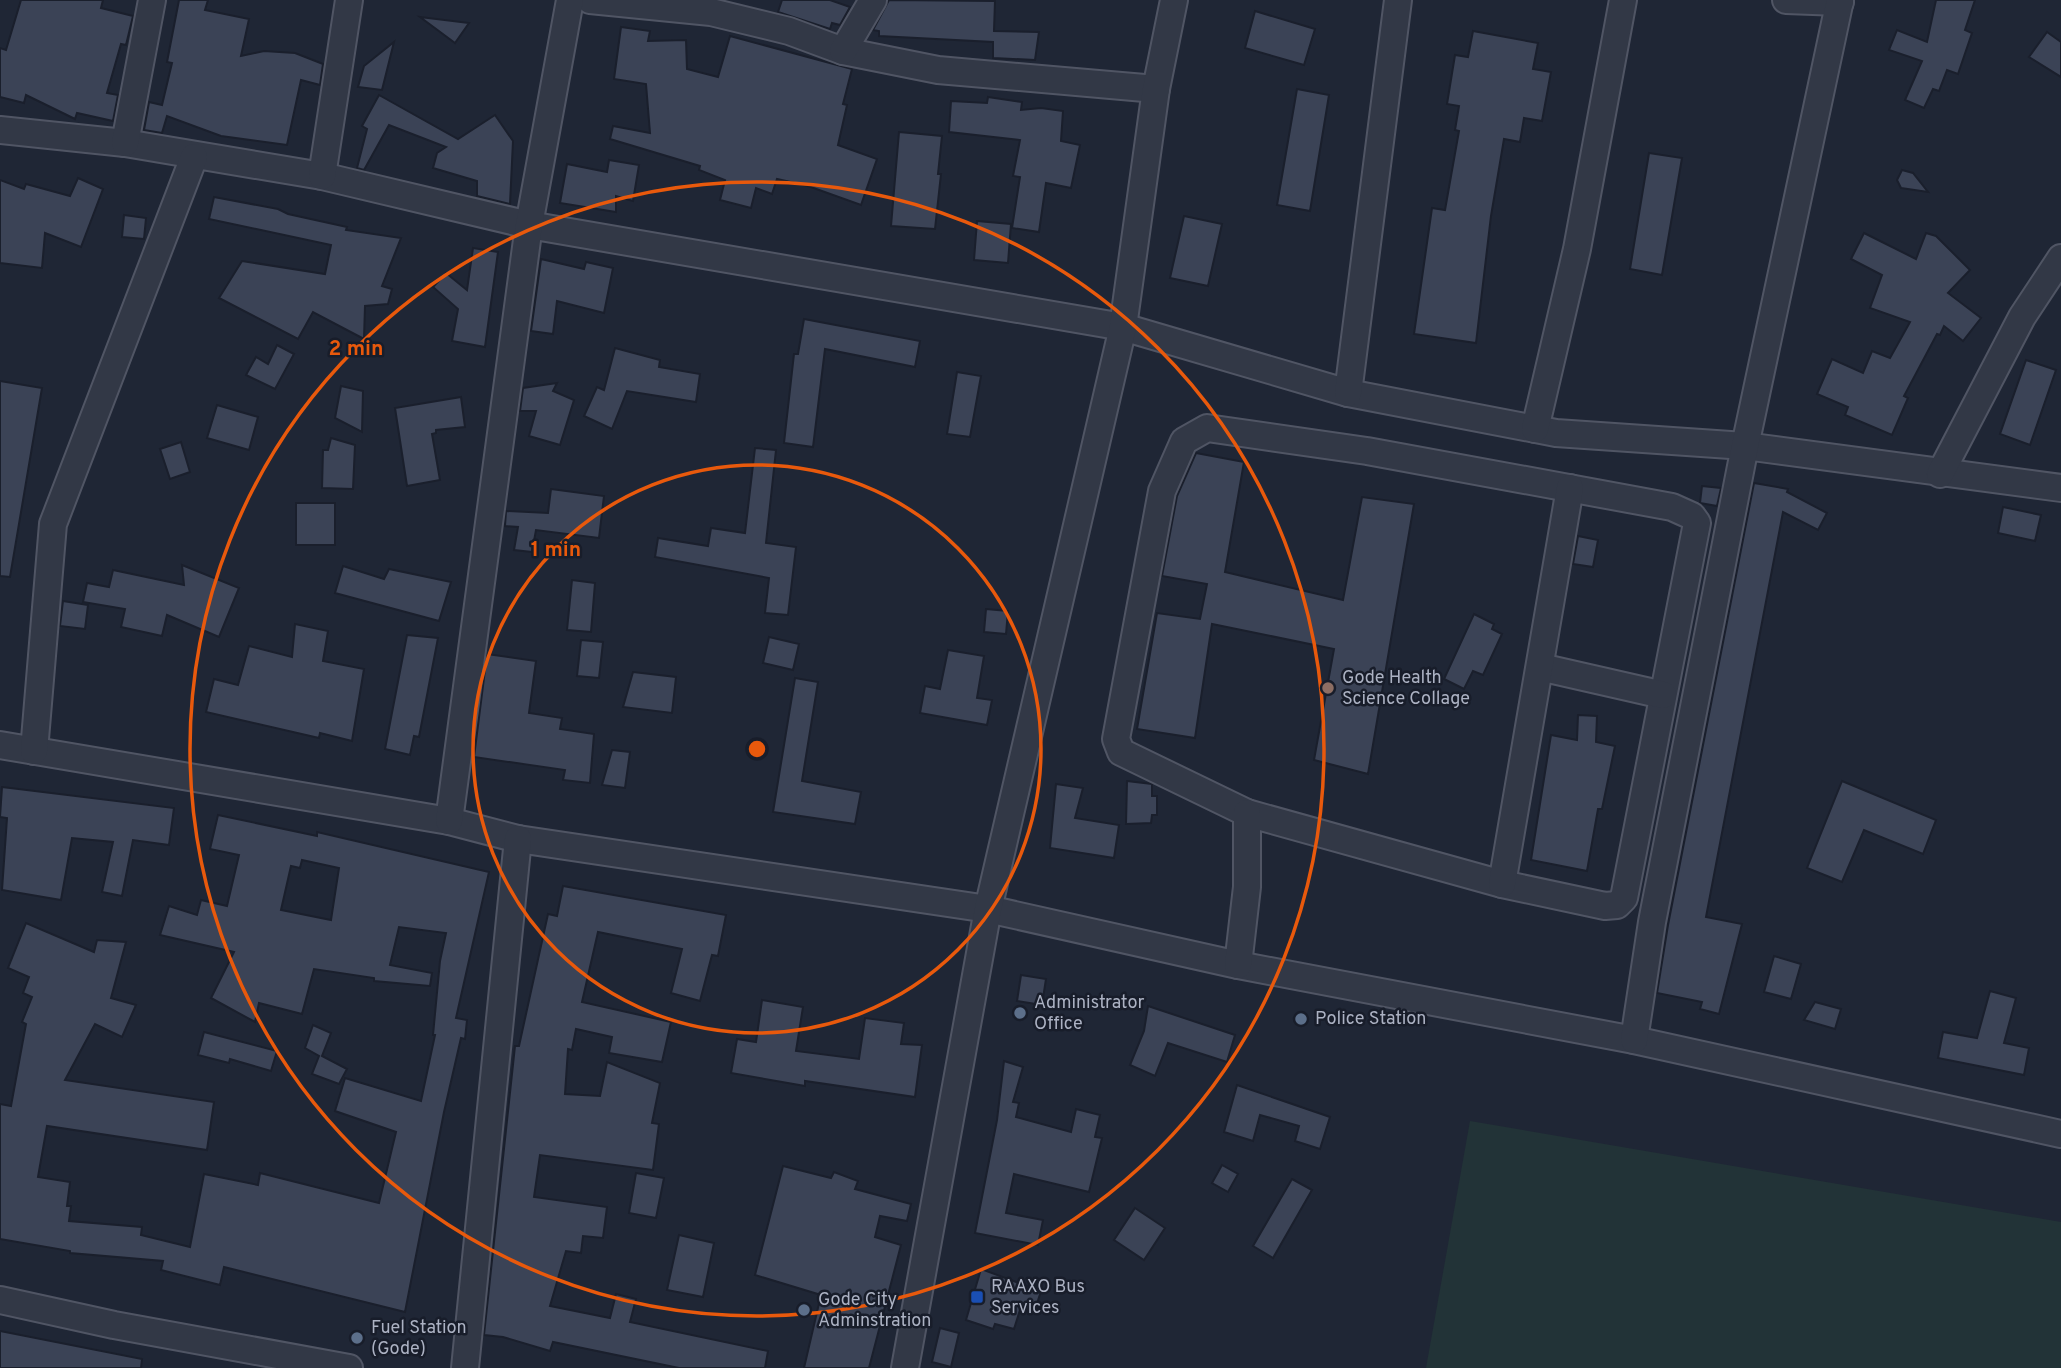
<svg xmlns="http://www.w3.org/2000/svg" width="2061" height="1368" font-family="Overpass,sans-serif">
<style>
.green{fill:#223337}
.building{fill:#3b4356;stroke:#1a1f2c;stroke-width:2;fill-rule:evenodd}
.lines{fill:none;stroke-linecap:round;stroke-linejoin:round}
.minor-casing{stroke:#505564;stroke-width:30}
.minor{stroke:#323846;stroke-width:26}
.ring{fill:none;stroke:#e8590c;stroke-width:3.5}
.education-dot{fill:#8d6e63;stroke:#181d2a;stroke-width:2.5}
.service-dot{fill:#5c6f8a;stroke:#181d2a;stroke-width:2.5}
.transit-dot{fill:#1a4fb4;stroke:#181d2a;stroke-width:2.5}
.labels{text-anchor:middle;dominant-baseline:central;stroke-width:5;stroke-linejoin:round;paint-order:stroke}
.poi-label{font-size:18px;fill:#acb2c3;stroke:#181d2a;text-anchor:start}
.centre{fill:#e8590c;stroke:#181d2a;stroke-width:3.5}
.ring-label{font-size:21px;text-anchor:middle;font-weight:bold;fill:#e8590c;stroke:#181d2a;stroke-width:5;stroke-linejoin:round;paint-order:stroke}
</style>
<rect width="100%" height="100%" fill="#1f2635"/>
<path class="green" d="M 1470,1121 L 2061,1222 L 2061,1368 L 1426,1368 Z"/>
<g class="building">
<path d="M 21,0 L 103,0 L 101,8 L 133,16 L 126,45 L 121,44 L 107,93 L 118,95 L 113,121 L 77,113 L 75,119 L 26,95 L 24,103 L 0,97 L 0,48 L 6,50 Z"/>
<path d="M 179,0 L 208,0 L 205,10 L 249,19 L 241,56 L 264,51 L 295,53 L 323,64 L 320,85 L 301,80 L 287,145 L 221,136 L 167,116 L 162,133 L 144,130 L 149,102 L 162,105 L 172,63 L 167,62 Z"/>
<path d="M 782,0 L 830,0 L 850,7 L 840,25 L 832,23 L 830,29 L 778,12 Z"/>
<path d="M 889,0 L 995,1 L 994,31 L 1039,32 L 1035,60 L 993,58 L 993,42 L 879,36 L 879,31 L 873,30 Z"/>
<path d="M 1936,0 L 1975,0 L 1965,30 L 1972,33 L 1958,74 L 1947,70 L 1939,91 L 1933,89 L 1924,108 L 1905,100 L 1922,61 L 1889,50 L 1897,30 L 1927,42 Z"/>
<path d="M 1255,11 L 1315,29 L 1304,65 L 1245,48 Z"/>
<path d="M 420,17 L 469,23 L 455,43 Z"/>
<path d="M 621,27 L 650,31 L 648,41 L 686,40 L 687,69 L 718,77 L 730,36 L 852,69 L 843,104 L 847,105 L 838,145 L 877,159 L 861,205 L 808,186 L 777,179 L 772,194 L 756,188 L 751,208 L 720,200 L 725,180 L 699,170 L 700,166 L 610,139 L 613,126 L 650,133 L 646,84 L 614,79 Z"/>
<path d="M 1473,31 L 1538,43 L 1533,69 L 1551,72 L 1542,121 L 1524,118 L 1520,142 L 1504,139 L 1491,216 L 1476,343 L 1414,334 L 1432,208 L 1445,210 L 1459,131 L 1455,130 L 1459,106 L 1447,104 L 1455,55 L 1468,57 Z"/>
<path d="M 2047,32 L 2061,42 L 2061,77 L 2029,57 Z"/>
<path d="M 394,42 L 382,90 L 358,87 L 364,66 Z"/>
<path d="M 1297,89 L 1329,95 L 1310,211 L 1277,205 Z"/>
<path d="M 379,95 L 458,139 L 495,115 L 513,141 L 510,204 L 477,196 L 477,181 L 433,168 L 437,153 L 446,147 L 389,125 L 364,170 L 357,168 L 367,129 L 362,126 Z"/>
<path d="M 988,97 L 1022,102 L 1021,110 L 1041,108 L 1063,111 L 1061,141 L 1080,145 L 1071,188 L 1046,183 L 1039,232 L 1012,228 L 1020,177 L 1013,176 L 1020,140 L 949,132 L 951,101 L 987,103 Z"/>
<path d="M 899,132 L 942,136 L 938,174 L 941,174 L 935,229 L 891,226 Z"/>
<path d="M 1649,153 L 1682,158 L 1662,275 L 1630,269 Z"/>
<path d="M 609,160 L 639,165 L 633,201 L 616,196 L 616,212 L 560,203 L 567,164 L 607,172 Z"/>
<path d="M 1902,170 L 1913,173 L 1928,192 L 1901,188 L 1897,180 Z"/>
<path d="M 78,178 L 103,189 L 81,247 L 45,233 L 42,268 L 0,263 L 0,180 L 24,189 L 26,184 L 70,196 Z"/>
<path d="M 214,197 L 278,209 L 288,214 L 347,227 L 346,230 L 401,238 L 382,286 L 392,289 L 388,304 L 365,306 L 364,339 L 313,312 L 298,339 L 219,298 L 242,261 L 325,274 L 331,245 L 209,219 Z"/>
<path d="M 124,215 L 146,218 L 144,239 L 122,237 Z"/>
<path d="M 1184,216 L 1222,224 L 1208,286 L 1170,278 Z"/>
<path d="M 977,221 L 1011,224 L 1008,263 L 974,260 Z"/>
<path d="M 1864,233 L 1916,259 L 1926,233 L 1936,236 L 1970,270 L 1948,293 L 1981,318 L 1963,341 L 1944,326 L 1940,335 L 1937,334 L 1904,396 L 1908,398 L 1892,435 L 1845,415 L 1848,407 L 1817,394 L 1832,359 L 1863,373 L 1872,351 L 1890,358 L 1910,322 L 1870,308 L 1882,275 L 1851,259 Z"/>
<path d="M 473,248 L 498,252 L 485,347 L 452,341 L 458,309 L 433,287 L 446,273 L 467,290 Z"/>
<path d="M 541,259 L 584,269 L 586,262 L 613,268 L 604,313 L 557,301 L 553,334 L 531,331 Z"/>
<path d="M 804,319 L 920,341 L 915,367 L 825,349 L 813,447 L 784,443 L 794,354 L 798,354 Z"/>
<path d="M 277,345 L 294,354 L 275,389 L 246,375 L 256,357 L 268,364 Z"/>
<path d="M 615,348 L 660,360 L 659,367 L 700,374 L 696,402 L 627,391 L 612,429 L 584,416 L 597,387 L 604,390 Z"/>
<path d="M 2026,360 L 2056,370 L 2030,445 L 2000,434 Z"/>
<path d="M 957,372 L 981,376 L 970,437 L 947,434 Z"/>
<path d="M 0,381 L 42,388 L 10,577 L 0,576 Z"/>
<path d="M 557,383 L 553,391 L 574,400 L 560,445 L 529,436 L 536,411 L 520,411 L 523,388 Z"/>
<path d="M 341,386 L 363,391 L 362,432 L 335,418 Z"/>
<path d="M 461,397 L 465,427 L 436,430 L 436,433 L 432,434 L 440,480 L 407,486 L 395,408 Z"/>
<path d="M 217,405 L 258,417 L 249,450 L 207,438 Z"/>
<path d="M 331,438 L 355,445 L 353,489 L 322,488 L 323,450 L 328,450 Z"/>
<path d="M 181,442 L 190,472 L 170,479 L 160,449 Z"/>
<path d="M 755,448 L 776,450 L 766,543 L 796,547 L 788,615 L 765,613 L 769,578 L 655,557 L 658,538 L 708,546 L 711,528 L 745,533 Z"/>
<path d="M 1196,453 L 1244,462 L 1225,572 L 1343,600 L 1362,497 L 1414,504 L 1368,774 L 1314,760 L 1334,649 L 1212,624 L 1195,738 L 1137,729 L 1157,613 L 1200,619 L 1207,584 L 1162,576 L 1177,496 Z"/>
<path d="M 1754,483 L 1788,489 L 1787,492 L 1827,513 L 1818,530 L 1783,512 L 1706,917 L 1742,924 L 1719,1014 L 1700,1009 L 1702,1002 L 1657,993 L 1668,925 Z"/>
<path d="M 1702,486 L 1721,488 L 1717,506 L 1700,503 Z"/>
<path d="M 551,489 L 604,496 L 599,538 L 536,530 L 532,552 L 514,550 L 518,527 L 505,526 L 506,511 L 548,513 Z"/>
<rect x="296" y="503" width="39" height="42"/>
<path d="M 2003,507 L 2041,515 L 2035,541 L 1998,533 Z"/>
<path d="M 1578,536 L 1598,540 L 1593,567 L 1573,564 Z"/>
<path d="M 182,565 L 239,588 L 219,637 L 167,615 L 162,636 L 121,627 L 125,609 L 83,602 L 87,583 L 109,587 L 113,570 L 184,585 Z"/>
<path d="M 343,566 L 384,579 L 389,569 L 451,582 L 439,621 L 335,593 Z"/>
<path d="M 572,580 L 595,583 L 591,632 L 567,630 Z"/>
<path d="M 63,601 L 88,605 L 85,629 L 60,626 Z"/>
<path d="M 986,609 L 1008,611 L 1006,634 L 984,632 Z"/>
<path d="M 1474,614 L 1494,624 L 1492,629 L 1502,634 L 1483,675 L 1473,671 L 1464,689 L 1444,679 Z"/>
<path d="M 295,624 L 328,631 L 323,661 L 364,669 L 352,741 L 320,733 L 319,738 L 206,712 L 214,679 L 238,685 L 249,646 L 292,657 Z"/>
<path d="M 407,635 L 438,638 L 419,737 L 414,736 L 410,755 L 385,749 Z"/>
<path d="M 769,637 L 799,644 L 793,670 L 763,663 Z"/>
<path d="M 581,640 L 603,642 L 599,678 L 577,676 Z"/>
<path d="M 948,650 L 984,656 L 977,698 L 992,700 L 987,725 L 920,713 L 925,686 L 940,689 Z"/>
<path d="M 487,654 L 536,661 L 529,713 L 562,718 L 560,729 L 594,734 L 590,783 L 563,780 L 565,770 L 474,757 Z"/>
<path d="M 633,672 L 676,677 L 672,713 L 623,707 Z"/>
<path d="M 795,678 L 818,682 L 802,781 L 861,792 L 855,824 L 773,812 Z"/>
<path d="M 1578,715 L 1597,716 L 1596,742 L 1615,746 L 1602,809 L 1598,809 L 1587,871 L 1531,860 L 1551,735 L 1577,740 Z"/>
<path d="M 612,750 L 630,752 L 625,788 L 602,785 Z"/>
<path d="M 1127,781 L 1152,784 L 1152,796 L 1157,796 L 1157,815 L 1152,815 L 1151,823 L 1126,824 Z"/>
<path d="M 1842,781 L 1936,820 L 1923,854 L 1864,830 L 1842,882 L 1807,868 Z"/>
<path d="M 1056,784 L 1083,788 L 1075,818 L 1119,825 L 1114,858 L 1050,848 Z"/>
<path d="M 2,787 L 174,808 L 169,845 L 133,840 L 122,896 L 102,892 L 113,842 L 72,838 L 61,900 L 2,890 L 7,818 L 0,817 Z"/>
<path d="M 218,815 L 317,836 L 317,832 L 489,872 L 456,1018 L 467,1020 L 465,1039 L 461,1038 L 444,1112 L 405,1312 L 224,1267 L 220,1285 L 161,1270 L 163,1261 L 70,1253 L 70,1251 L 0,1239 L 0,1104 L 11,1106 L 26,1024 L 22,1022 L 32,997 L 23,993 L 29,977 L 8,968 L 26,923 L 94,952 L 97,940 L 126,942 L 111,998 L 136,1005 L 122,1037 L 95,1024 L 65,1080 L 214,1102 L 207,1150 L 47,1126 L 38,1177 L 70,1182 L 67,1206 L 71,1206 L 69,1221 L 142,1227 L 141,1235 L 190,1247 L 204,1174 L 258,1185 L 260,1173 L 379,1203 L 396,1132 L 335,1111 L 345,1078 L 421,1101 L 435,1035 L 433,1035 L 440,961 L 446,933 L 399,927 L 390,965 L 432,973 L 430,986 L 374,981 L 374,978 L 314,969 L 302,1014 L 259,1003 L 255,1022 L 211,998 L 234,952 L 160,935 L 169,906 L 197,915 L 201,900 L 227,906 L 239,855 L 210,849 ZM 302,860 L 339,868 L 331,920 L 281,910 L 291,866 L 300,868 Z"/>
<path d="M 563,886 L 726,915 L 718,956 L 712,955 L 700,1001 L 671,993 L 682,949 L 598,932 L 582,1002 L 671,1022 L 662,1062 L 609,1053 L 612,1037 L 576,1029 L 572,1050 L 568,1049 L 565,1094 L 600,1096 L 607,1062 L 660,1083 L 652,1123 L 659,1124 L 653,1170 L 540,1155 L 534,1197 L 607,1207 L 603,1238 L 583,1236 L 581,1253 L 566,1251 L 550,1306 L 610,1318 L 616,1294 L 636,1299 L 630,1322 L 768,1351 L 765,1368 L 679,1368 L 553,1342 L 550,1351 L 503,1337 L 484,1335 L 515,1046 L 519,1046 L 548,914 L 557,916 Z"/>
<path d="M 1774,956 L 1801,964 L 1791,999 L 1764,992 Z"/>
<path d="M 1021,975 L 1046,979 L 1042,1005 L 1017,1001 Z"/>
<path d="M 1990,991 L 2016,998 L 2004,1043 L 2029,1048 L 2024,1075 L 1938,1058 L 1943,1032 L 1977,1038 Z"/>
<path d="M 762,1000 L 803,1007 L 796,1051 L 859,1059 L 865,1018 L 904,1023 L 901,1044 L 922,1045 L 915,1097 L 805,1081 L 805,1086 L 731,1073 L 737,1039 L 756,1042 Z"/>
<path d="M 1815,1002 L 1841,1009 L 1835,1029 L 1804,1020 Z"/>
<path d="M 1148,1006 L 1235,1035 L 1227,1062 L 1168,1043 L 1155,1076 L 1130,1065 L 1144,1031 Z"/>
<path d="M 313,1025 L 331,1033 L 322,1056 L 347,1069 L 339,1084 L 312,1074 L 319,1056 L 305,1048 Z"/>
<path d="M 204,1032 L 277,1051 L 271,1071 L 230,1059 L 229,1063 L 198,1055 Z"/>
<path d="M 1004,1061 L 1023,1067 L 1013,1102 L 1019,1103 L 1016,1117 L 1071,1132 L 1076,1109 L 1100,1115 L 1095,1137 L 1102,1138 L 1089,1192 L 1014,1174 L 1006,1213 L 1043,1220 L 1038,1245 L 975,1233 L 997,1120 Z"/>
<path d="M 1237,1085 L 1330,1117 L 1320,1149 L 1295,1141 L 1299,1126 L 1260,1115 L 1253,1141 L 1224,1132 Z"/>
<path d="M 1222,1165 L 1238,1174 L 1228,1192 L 1212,1183 Z"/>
<path d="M 783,1166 L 831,1178 L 834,1172 L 858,1181 L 855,1189 L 911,1204 L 907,1221 L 880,1216 L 875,1237 L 901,1245 L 869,1368 L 804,1368 L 821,1295 L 755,1275 Z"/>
<path d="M 636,1173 L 664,1178 L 656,1218 L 629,1213 Z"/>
<path d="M 1292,1179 L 1312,1190 L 1273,1258 L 1253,1246 Z"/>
<path d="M 1135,1208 L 1165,1228 L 1144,1260 L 1114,1240 Z"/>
<path d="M 679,1235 L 714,1243 L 703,1297 L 667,1290 Z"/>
<path d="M 981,1269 L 1041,1291 L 1034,1313 L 1020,1310 L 1014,1329 L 995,1324 L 993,1329 L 966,1320 Z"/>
<path d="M 940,1328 L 959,1333 L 951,1367 L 932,1362 Z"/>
<path d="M 0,1331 L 142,1359 L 141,1368 L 0,1368 Z"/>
</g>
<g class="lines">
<g class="minor-casing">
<g id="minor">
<path d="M 590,0 L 711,12 L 789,31 L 843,51 L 938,70 L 1156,89"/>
<path d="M 1786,0 L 1840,2"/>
<path d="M 843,51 L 873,0"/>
<path d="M 0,130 L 125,143 L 322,176 L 529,225 L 1123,327 L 1348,393 L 1556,433 L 1745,446 L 2061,488"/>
<path d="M 125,143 L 152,0"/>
<path d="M 322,176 L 349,0"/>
<path d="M 1348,393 L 1398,0"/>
<path d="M 1207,428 L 1367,451 L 1672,507 L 1692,516 L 1697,523 L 1624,898 L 1617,905 L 1605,906 L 1502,884 L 1247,813 L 1121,752 L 1116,739 L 1162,491 L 1184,441 Z"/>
<path d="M 1535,429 L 1577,249 L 1623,0"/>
<path d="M 1940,474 L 2022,317 L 2061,258"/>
<path d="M 1540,667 L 1663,695"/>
<path d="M 0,745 L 449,821 L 518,839 L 988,909 L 1238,965 L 1634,1040 L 2061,1134"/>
<path d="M 34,751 L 53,524 L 194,157"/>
<path d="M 449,821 L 529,225 L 570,0"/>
<path d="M 1502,884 L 1570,488"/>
<path d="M 1238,965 L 1247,887 L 1247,813"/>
<path d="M 1634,1040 L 1652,922 L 1745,446 L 1840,0"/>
<path d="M 0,1300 L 114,1325 L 349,1368"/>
<path d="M 465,1368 L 518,839"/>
<path d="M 905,1368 L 988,909 L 1123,327 L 1156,89 L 1174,0"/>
</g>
</g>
<use href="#minor" class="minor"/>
</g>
<g class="ring">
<circle cx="757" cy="749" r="284"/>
<circle cx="757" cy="749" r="567"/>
</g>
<circle class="education-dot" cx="1328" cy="688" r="7"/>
<g class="service-dot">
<circle cx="1020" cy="1013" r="7"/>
<circle cx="1301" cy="1019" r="7"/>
<circle cx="804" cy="1310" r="7"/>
<circle cx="357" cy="1338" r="7"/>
</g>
<rect class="transit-dot" x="970" y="1290" width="14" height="14" rx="3.5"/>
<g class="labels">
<g class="poi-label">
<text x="1342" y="678">Gode Health<tspan x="1342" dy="21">Science Collage</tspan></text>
<text x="1034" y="1003">Administrator<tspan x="1034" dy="21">Office</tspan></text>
<text x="1315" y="1019">Police Station</text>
<text x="991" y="1287">RAAXO Bus<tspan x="991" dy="21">Services</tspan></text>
<text x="818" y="1300">Gode City<tspan x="818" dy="21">Adminstration</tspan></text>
<text x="371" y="1328">Fuel Station<tspan x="371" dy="21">(Gode)</tspan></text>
</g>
</g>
<circle cx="757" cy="749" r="10" class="centre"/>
<g class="ring-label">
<text x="356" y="355">2 min</text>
<text x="556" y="556">1 min</text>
</g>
</svg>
